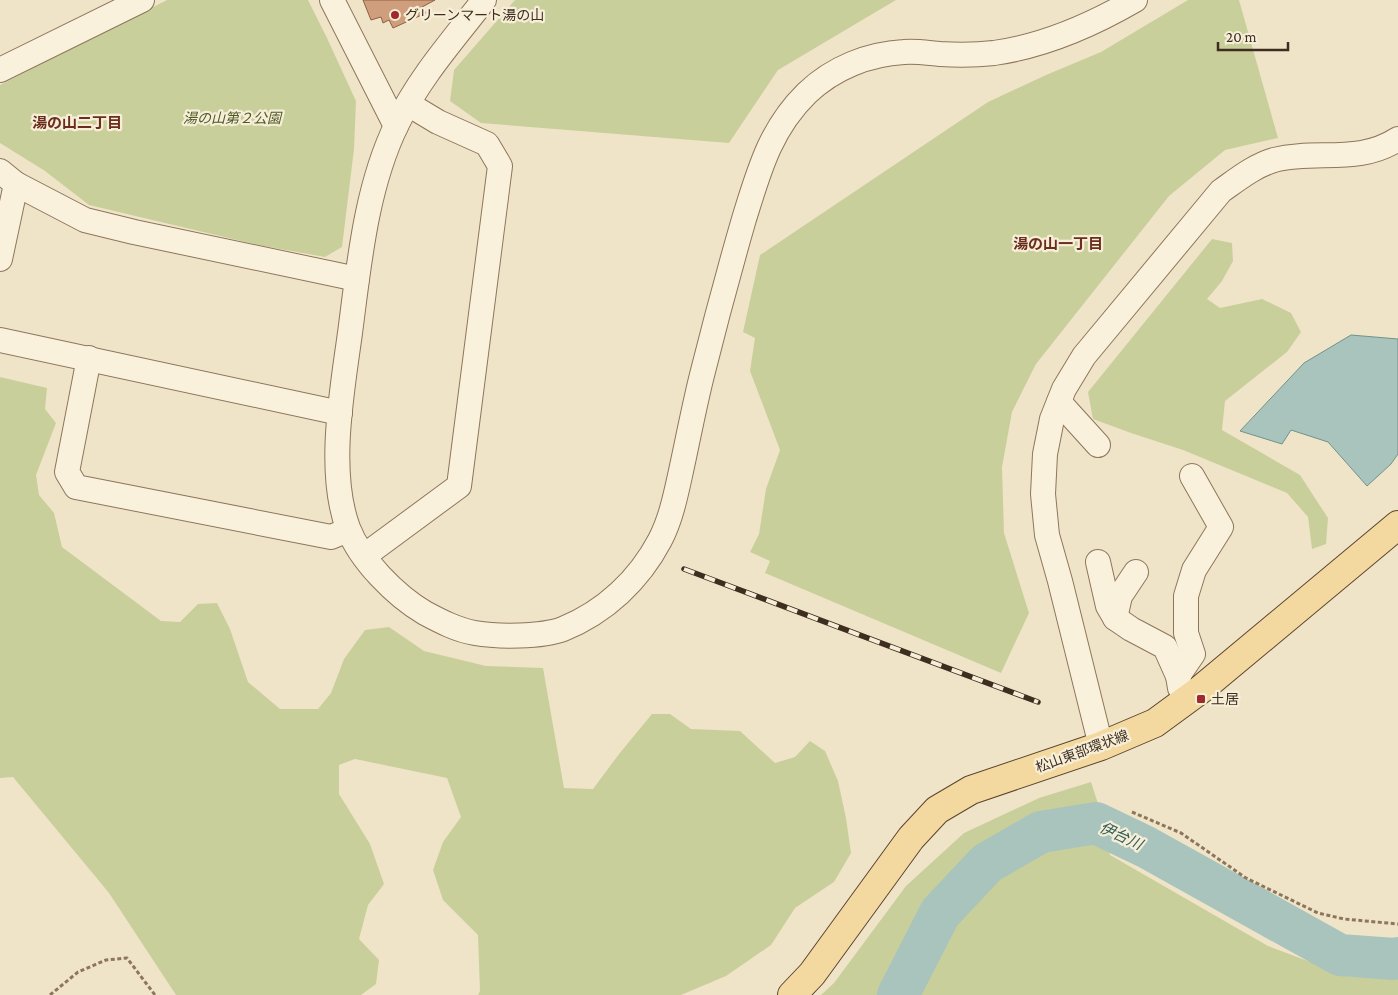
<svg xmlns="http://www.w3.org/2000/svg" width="1398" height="995" font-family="'Crimson Pro','Noto Sans JP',serif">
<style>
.green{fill:#c9cf9b}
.water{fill:#a9c4bc;stroke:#6f938a}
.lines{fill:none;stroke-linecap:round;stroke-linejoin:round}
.river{stroke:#a9c4bc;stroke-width:42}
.building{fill:#cf9f7d;stroke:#8d5f41}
.minor-casing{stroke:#8d765c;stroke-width:26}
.major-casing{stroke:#5b4430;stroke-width:30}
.path{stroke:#8d765c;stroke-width:3;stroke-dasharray:4 2.5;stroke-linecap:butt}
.minor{stroke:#faf1dc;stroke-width:24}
.major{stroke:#f3d9a0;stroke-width:28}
.rail-casing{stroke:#3d2e20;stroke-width:5.5}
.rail{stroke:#f7eed8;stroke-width:4;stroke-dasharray:11;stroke-linecap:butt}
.poi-dot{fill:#9e2a2b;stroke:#f7eed8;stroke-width:2}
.labels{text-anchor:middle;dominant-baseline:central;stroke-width:4.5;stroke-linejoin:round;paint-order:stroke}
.poi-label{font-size:14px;fill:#3d2e20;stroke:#f7eed8;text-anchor:start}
.park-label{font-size:14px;font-style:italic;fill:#4d5a26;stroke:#f7eed8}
.street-label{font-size:14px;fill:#3d2e20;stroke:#f7eed8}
.neighbourhood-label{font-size:15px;font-weight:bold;fill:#6b2e1e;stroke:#f7eed8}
.water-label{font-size:15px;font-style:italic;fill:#2f5d5a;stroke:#f7eed8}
</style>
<rect width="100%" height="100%" fill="#f0e4c8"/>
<g class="green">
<path d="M 167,0 L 308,0 L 327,38 L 356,101 L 354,149 L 342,247 L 325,257 L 258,245 L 89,205 L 45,171 L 0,143 L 0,85 Z"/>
<path d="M 515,0 L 896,0 L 778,70 L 729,143 L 481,123 L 450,101 L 454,70 Z"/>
<path d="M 1188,0 L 1239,0 L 1278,138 L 1225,150 L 1169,196 L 1036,364 L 1012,412 L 1002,467 L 1004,533 L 1029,613 L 1001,673 L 765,573 L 770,561 L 750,552 L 759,534 L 766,489 L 780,450 L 750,371 L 755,338 L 743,332 L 760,255 L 988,102 L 1046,75 L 1101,52 Z"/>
<path d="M 1212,239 L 1232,243 L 1233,261 L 1222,281 L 1207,299 L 1220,308 L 1262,299 L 1291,313 L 1301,332 L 1287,352 L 1225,401 L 1222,430 L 1300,475 L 1328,518 L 1326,544 L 1312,549 L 1308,517 L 1287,493 L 1183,450 L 1131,433 L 1093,419 L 1088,392 Z"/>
<path d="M 0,377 L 47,388 L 45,409 L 56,423 L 36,475 L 39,495 L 54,513 L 62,547 L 161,621 L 180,622 L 198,604 L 217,603 L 230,629 L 248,682 L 280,709 L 318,709 L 331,693 L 344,659 L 365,630 L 389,627 L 424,651 L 486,666 L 543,668 L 564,788 L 593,789 L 619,754 L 652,714 L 670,714 L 691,729 L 740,731 L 775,763 L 795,757 L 810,741 L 825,751 L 838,781 L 846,818 L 851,853 L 834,882 L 795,908 L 771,945 L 726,976 L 681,995 L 478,995 L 480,991 L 478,935 L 443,900 L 433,870 L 443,842 L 461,817 L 447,778 L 355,759 L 339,765 L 339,794 L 370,844 L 384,884 L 368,905 L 359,939 L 379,960 L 376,984 L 361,995 L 176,995 L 109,893 L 13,777 L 0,778 Z"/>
<path d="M 1091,782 L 1101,813 L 1110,855 L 1268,946 L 1350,977 L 1398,978 L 1398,995 L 821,995 L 834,983 L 906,886 L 964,833 L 1039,798 Z"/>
</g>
<path class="water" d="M 1351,335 L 1398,339 L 1398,454 L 1391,464 L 1367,486 L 1328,442 L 1291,430 L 1282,444 L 1240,431 L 1304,363 Z"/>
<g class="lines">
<path class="river" d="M 898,995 L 940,913 L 987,863 L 1041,832 L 1096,823 L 1146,847 L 1340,955 L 1394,959 L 1398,958"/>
</g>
<path class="building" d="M 363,0 L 435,0 L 422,7 L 426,13 L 393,28 L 389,20 L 383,23 L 381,17 L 371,20 Z"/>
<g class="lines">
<g class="minor-casing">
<g id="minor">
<path d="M 332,0 L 396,126"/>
<path d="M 484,0 C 453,40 419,78 397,124 C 366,187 359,264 350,333 C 342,392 327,471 348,528 C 360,560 396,596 425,613 C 440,621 457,630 475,633 C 497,637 542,637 563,629 C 605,612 639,580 660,540 C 671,519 676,494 681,471 C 688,439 694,407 702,375 C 715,323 729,271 744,219 C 759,171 770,129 807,93 C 833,68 868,54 904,52 C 916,51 928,53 940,54 C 957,55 976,55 994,53 C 1044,46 1092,25 1135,0"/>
<path d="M 0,70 L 142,0"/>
<path d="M 0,171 L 16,184 L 85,220 L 134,232 L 357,279"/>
<path d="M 0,259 L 16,184"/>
<path d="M 0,340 L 340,413"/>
<path d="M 89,358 L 67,472 L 76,487 L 331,537 L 348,530"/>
<path d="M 1059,402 L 1098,445"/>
<path d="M 364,556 L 459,486 L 500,166 L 487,144 L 438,122 L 408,104"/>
<path d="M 1098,562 L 1108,606 L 1115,618 L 1131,629 L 1165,647 L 1178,676 L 1180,688"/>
<path d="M 1115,618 L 1120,596 L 1136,572"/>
<path d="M 1178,676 L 1193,654 L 1186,633 L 1186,596 L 1194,570 L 1221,527 L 1192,476"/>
<path d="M 1101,746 L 1060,581 L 1047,535 L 1043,494 L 1045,454 L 1052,419 L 1064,389 L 1084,356 L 1221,191 C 1238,179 1254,166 1274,160 C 1317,149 1358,165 1398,139"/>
</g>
</g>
<g class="major-casing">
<path id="major" d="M 792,995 L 812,974 L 911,838 L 937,810 L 971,790 L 1101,746 L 1155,723 L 1200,690 L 1398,525"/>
</g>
<g class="path">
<path d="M 1132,812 L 1181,833 L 1246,878 L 1318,913 L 1344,919 L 1398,924"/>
<path d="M 50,995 L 78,972 L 106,960 L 127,958 L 155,995"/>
</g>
<use href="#minor" class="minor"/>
<use href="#major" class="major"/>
<g class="rail-casing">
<path id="rail" d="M 684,569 L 1038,702"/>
</g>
<use href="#rail" class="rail"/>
</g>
<g class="poi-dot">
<circle cx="395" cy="15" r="5"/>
<rect x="1196" y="694" width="10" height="10" rx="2.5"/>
</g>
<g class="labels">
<g class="poi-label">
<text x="405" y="15">グリーンマート湯の山</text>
<text x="1211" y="699">土居</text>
</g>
<g class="park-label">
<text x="232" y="118">湯の山第２公園</text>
</g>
<g class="street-label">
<text transform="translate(1082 751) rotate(-20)">松山東部環状線</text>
</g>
<g class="neighbourhood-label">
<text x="77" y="123">湯の山二丁目</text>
<text x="1058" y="244">湯の山一丁目</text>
</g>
<g class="water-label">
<text transform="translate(1121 836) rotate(25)">伊台川</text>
</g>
</g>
<path d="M1218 42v8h70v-8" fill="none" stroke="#3d2e20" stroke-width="2.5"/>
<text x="1226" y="42" font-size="15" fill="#3d2e20" stroke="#f7eed8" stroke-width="4" paint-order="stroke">20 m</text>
</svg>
